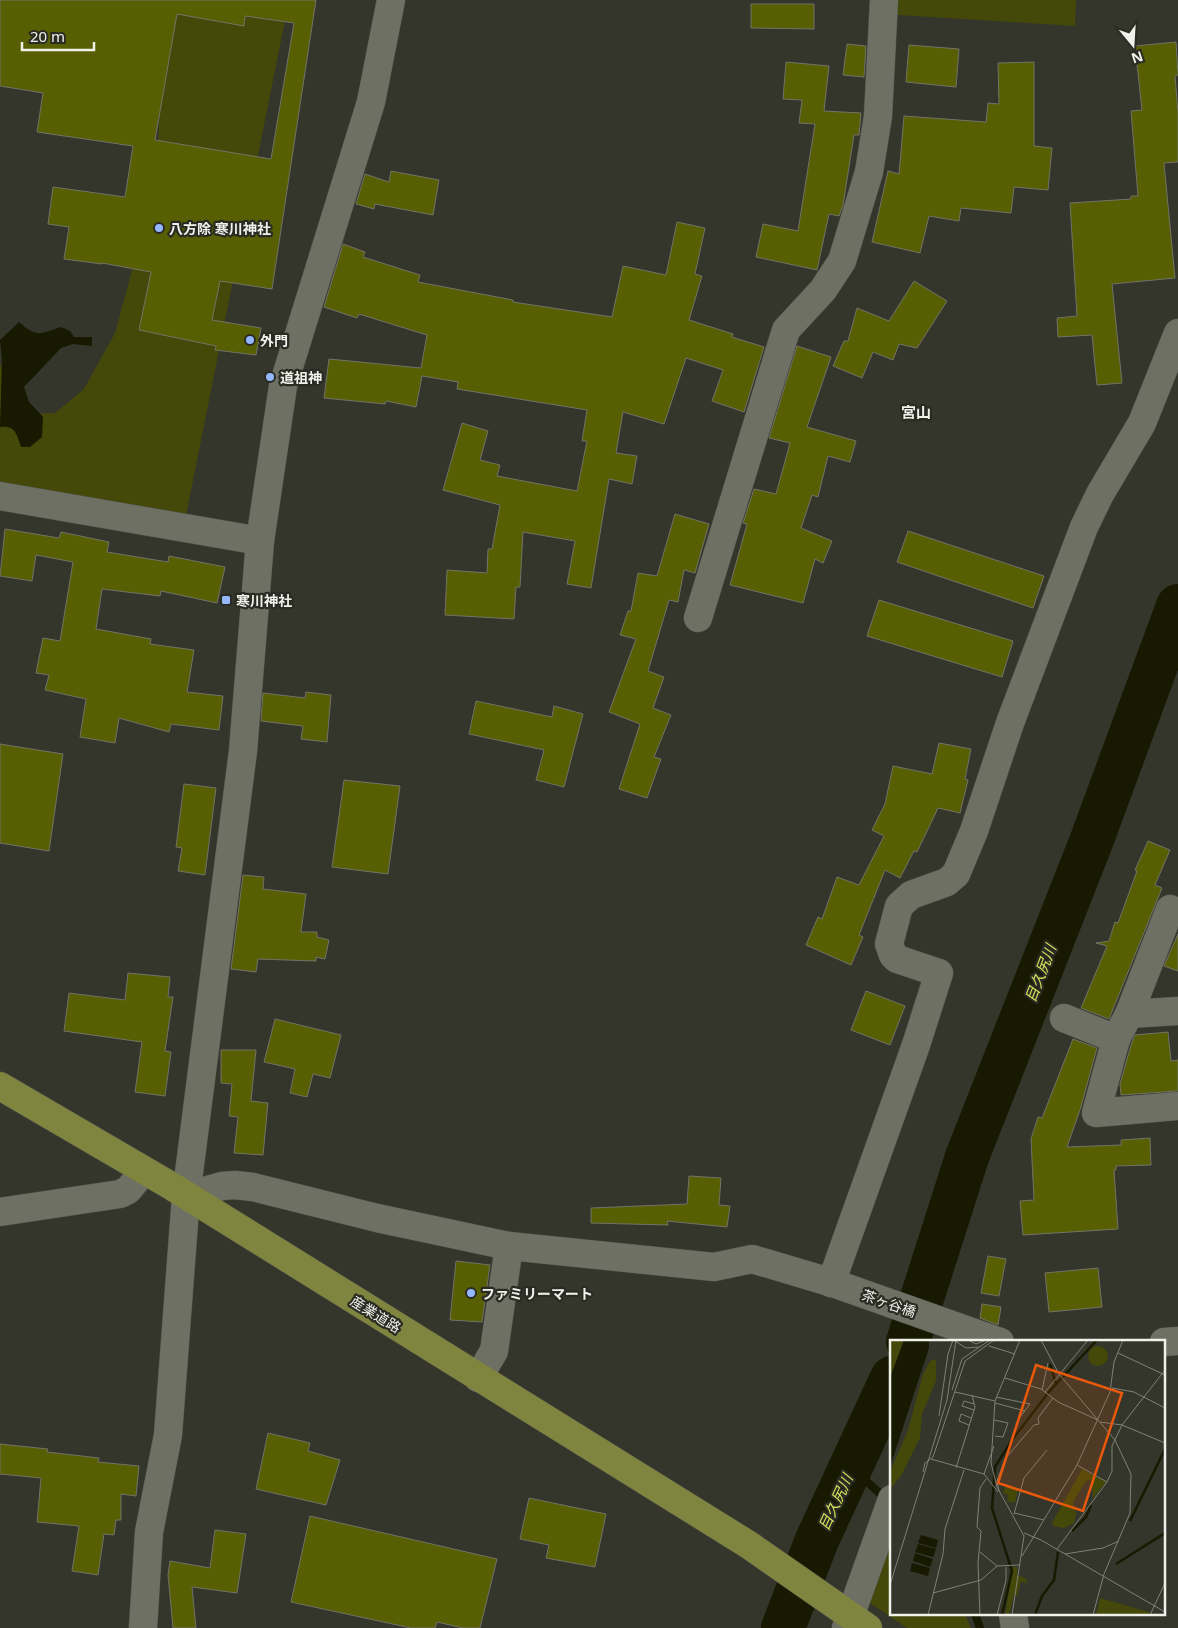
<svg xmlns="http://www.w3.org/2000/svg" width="1178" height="1628" font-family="'Noto Sans','Noto Sans JP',sans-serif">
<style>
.green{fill:#444909}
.water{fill:#171a00}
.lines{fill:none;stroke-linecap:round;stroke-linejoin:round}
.stream{stroke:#171a00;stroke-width:8}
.river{stroke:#171a00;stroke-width:44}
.building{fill:#585f02;stroke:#717368;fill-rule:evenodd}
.minor-casing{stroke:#53544c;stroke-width:29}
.major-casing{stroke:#53544c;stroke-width:29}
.minor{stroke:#6e7064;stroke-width:28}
.major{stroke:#7f853e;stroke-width:28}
.poi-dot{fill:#94b7fd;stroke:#2a2b22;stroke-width:2}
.labels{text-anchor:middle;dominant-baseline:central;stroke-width:4.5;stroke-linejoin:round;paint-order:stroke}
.poi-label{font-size:14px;font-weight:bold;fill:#f0f1ea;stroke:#2a2b22;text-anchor:start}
.street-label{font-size:14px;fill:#f0f1ea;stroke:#2a2b22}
.neighbourhood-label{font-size:15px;font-weight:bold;fill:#f0f1ea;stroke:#2a2b22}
.water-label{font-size:15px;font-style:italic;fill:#d6e35a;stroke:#2a2b22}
.inset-river{fill:none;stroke:#171a00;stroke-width:2.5}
.inset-road{fill:none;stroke:#7f8077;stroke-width:1}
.view{fill:#e8590c;fill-opacity:0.15;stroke:#e8590c;stroke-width:2.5}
.inset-edge{fill:none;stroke:#f0f1ea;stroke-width:2.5}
</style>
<rect width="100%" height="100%" fill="#34352b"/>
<g class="green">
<path d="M 128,0 L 289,0 L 185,520 L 0,486 L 0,364 L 24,414 L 55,413 L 84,389 L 115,333 L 156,182 L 162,67 Z"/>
<path d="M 898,0 L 1076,0 L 1075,26 L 898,15 Z"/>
<path d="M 892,1525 L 892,1614 L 965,1614 L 971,1628 L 907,1628 L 870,1603 L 867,1595 Z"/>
</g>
<path class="water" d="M 19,322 C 37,338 40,334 61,327 L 70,331 L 74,337 L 92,337 L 92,346 L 73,344 L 61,348 L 24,387 L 29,402 L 43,417 L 42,437 L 30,447 L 21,447 C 17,434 15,425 0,427 L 2,360 L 0,340 Z"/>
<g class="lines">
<g class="stream">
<path d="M 851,1467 L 887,1500"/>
<path d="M 975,1614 L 980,1628"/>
</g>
<g class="river">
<path d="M 908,1342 L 967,1157 L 1091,842 L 1178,606"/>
<path d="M 783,1628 L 817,1540 L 892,1378"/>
</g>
</g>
<g class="building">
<path d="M 0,0 L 316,0 L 272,289 L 220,281 L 212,320 L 261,328 L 256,355 L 215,350 L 216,346 L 139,330 L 151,272 L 102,263 L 102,264 L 64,259 L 69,227 L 48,224 L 53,187 L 125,197 L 133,146 L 37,132 L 43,93 L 0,86 ZM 177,14 L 244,26 L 245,16 L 294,23 L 271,159 L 155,140 Z"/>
<path d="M 751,4 L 814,4 L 814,29 L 751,28 Z"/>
<path d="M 1176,42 L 1178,75 L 1175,76 L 1178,113 L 1178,162 L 1164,163 L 1175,278 L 1112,284 L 1122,383 L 1097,385 L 1092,335 L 1058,337 L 1057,318 L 1077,316 L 1070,203 L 1131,199 L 1131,196 L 1138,196 L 1131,111 L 1142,110 L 1135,46 Z"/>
<path d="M 847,44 L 866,46 L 864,77 L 843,75 Z"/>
<path d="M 909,45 L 959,49 L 956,87 L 906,82 Z"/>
<path d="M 786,62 L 829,66 L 824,111 L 861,113 L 859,135 L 854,135 L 843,205 L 839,216 L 829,214 L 817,270 L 756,257 L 763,224 L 798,231 L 815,124 L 799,123 L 802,100 L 783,99 Z"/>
<path d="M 1034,62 L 1034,146 L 1052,148 L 1048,190 L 1014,187 L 1011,213 L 961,208 L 959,221 L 929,216 L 920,253 L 872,242 L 888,171 L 899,174 L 904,116 L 986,122 L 988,103 L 999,104 L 998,63 Z"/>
<path d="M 391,171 L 439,180 L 433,215 L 375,204 L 374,209 L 356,204 L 365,174 L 389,182 Z"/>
<path d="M 677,222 L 705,228 L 695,274 L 702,276 L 689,320 L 733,334 L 732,337 L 764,347 L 744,412 L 712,401 L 723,370 L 686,358 L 664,424 L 623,412 L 616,453 L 637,456 L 632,484 L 609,479 L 591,588 L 567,584 L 575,541 L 523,532 L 520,587 L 516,587 L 514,619 L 445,615 L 447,570 L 487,573 L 488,549 L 492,549 L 500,505 L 443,490 L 462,423 L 488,431 L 480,460 L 500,465 L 497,476 L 577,491 L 587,441 L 582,441 L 587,410 L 457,389 L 458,382 L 422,376 L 416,407 L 386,401 L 385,404 L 324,398 L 329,359 L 421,368 L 427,335 L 359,314 L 357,318 L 324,307 L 343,244 L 365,252 L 363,257 L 420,275 L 418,282 L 513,300 L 513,302 L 612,317 L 623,266 L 666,275 Z"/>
<path d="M 914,281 L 947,301 L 917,348 L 899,344 L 893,360 L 873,352 L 862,378 L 833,366 L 844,341 L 848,341 L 857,308 L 889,321 Z"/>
<path d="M 797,346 L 831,357 L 807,427 L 856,441 L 850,462 L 828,456 L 818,497 L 812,495 L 801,528 L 832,541 L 823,563 L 815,559 L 803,603 L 730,585 L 747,524 L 743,523 L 754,489 L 776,494 L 790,443 L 769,438 Z"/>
<path d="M 675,514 L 709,524 L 695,573 L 684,570 L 678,602 L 669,600 L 648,671 L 664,677 L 653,708 L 671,715 L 654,757 L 661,759 L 647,798 L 619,789 L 640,724 L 609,712 L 636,639 L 620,635 L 628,611 L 631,611 L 638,573 L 657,576 Z"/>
<path d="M 5,529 L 59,538 L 61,532 L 109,542 L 107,552 L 168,562 L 169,556 L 225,567 L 217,603 L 161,591 L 160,596 L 102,589 L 96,629 L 151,639 L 150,644 L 194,650 L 187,692 L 223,696 L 219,730 L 171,724 L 169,732 L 119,718 L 115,743 L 80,737 L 86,699 L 45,690 L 49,675 L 36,673 L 43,638 L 60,641 L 73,562 L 36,555 L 32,581 L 0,576 Z"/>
<path d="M 908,531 L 1044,576 L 1033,608 L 897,562 Z"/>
<path d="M 879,600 L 1013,641 L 1002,677 L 867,636 Z"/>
<path d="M 306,692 L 331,695 L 327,742 L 301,739 L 303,726 L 261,721 L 263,693 L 305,698 Z"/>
<path d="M 476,701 L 552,717 L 554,706 L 583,714 L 564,787 L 536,780 L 544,750 L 469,734 Z"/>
<path d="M 939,743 L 971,749 L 965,779 L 968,780 L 960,813 L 938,808 L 917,852 L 914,851 L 900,878 L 885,870 L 859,935 L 863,937 L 851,965 L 806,945 L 818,917 L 822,919 L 837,877 L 859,885 L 884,836 L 872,830 L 885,804 L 893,766 L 932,774 Z"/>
<path d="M 0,744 L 63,754 L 49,851 L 0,843 Z"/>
<path d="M 344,780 L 400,786 L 388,874 L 332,867 Z"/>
<path d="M 184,784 L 216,788 L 205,875 L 178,871 L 182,848 L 176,847 Z"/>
<path d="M 1148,841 L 1170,850 L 1155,885 L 1162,888 L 1109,1019 L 1081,1008 L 1107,946 L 1096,943 L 1109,941 L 1115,922 L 1118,923 L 1137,871 L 1135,870 Z"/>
<path d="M 243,875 L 264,877 L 263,889 L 306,894 L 301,932 L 317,932 L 317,937 L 329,940 L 325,959 L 316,957 L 316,961 L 258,959 L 256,972 L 231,969 Z"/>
<path d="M 1178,934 L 1178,971 L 1164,966 Z"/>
<path d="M 128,973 L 170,977 L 168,997 L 173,997 L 165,1051 L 171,1052 L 165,1096 L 135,1092 L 142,1042 L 64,1031 L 69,993 L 125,1000 Z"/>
<path d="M 866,991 L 905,1006 L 890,1045 L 851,1030 Z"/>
<path d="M 275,1019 L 341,1035 L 330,1078 L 313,1074 L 307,1097 L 290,1093 L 295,1069 L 264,1062 Z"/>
<path d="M 1168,1032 L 1171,1061 L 1178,1060 L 1178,1091 L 1121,1095 L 1120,1084 L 1131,1045 L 1135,1035 Z"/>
<path d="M 1073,1039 L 1097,1048 L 1081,1107 L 1067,1147 L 1121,1145 L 1121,1140 L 1150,1138 L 1151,1165 L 1116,1166 L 1116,1170 L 1114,1170 L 1118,1229 L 1023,1235 L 1020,1201 L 1034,1200 L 1031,1139 L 1038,1117 L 1042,1118 Z"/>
<path d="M 221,1050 L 256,1050 L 251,1101 L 268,1103 L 263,1155 L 234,1153 L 238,1117 L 229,1116 L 232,1084 L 221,1083 Z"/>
<path d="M 689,1176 L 721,1178 L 719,1205 L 730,1206 L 727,1227 L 667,1221 L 668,1225 L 591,1223 L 591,1208 L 687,1204 Z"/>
<path d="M 988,1256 L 1006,1259 L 999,1296 L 981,1293 Z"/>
<path d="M 456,1261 L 490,1265 L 482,1322 L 450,1320 Z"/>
<path d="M 1098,1268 L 1102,1307 L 1049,1312 L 1045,1273 Z"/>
<path d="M 982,1304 L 1001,1307 L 998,1325 L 980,1318 Z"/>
<path d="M 268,1433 L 310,1443 L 308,1451 L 340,1460 L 326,1505 L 256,1489 Z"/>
<path d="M 0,1444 L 48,1449 L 47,1452 L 99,1458 L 98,1462 L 139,1466 L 136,1496 L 121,1494 L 121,1520 L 116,1520 L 114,1535 L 104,1534 L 98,1575 L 72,1571 L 79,1526 L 37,1522 L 41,1478 L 0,1474 Z"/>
<path d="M 529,1498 L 606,1514 L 595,1567 L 546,1558 L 549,1545 L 520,1539 Z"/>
<path d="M 310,1516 L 497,1559 L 480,1628 L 463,1628 L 437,1622 L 435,1628 L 411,1628 L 291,1602 Z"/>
<path d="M 215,1530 L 246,1534 L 237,1593 L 192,1587 L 196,1628 L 173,1628 L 168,1575 L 170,1561 L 210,1568 Z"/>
</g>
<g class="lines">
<g class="minor-casing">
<g id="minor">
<path d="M 0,496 L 260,541"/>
<path d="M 698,618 L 786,330 L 823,290 L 842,261 L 869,172 L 878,116 L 884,0"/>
<path d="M 1170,909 L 1129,1014 L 1116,1039 L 1096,1113 L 1178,1106"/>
<path d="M 1129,1014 L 1178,1011"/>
<path d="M 1064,1018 L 1116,1039"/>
<path d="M 186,1196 L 222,1186 L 235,1185 L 253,1187 L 377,1218 L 509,1246 L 714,1267 L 752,1259 L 833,1283 L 1000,1342"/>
<path d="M 0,1212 L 120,1194 L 128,1190 L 144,1171"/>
<path d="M 831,1283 L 916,1045 L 939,973 L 897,959 L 893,955 L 889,944 L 899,906 L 911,895 L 947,882 L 956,874 L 974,831 L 1010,723 L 1084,527 L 1100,494 L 1142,423 L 1178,333"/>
<path d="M 1164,1342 L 1178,1341"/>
<path d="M 478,1378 L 494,1351 L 509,1246"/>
<path d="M 1013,1614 L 1015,1628"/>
<path d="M 143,1628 L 149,1532 L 168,1435 L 186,1196 L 243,751 L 260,541 L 283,386 L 371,102 L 391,0"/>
<path d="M 846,1628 L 892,1499"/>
</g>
</g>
<g class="major-casing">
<path id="major" d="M 0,1086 L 173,1187 L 749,1545 L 868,1628"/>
</g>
<use href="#minor" class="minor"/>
<use href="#major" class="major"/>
</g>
<g class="poi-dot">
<circle cx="159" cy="228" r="5"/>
<circle cx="250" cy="340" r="5"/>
<circle cx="270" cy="377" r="5"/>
<rect x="221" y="595" width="10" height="10" rx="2.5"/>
<circle cx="471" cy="1293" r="5"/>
</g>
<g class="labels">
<g class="poi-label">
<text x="169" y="228">八方除 寒川神社</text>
<text x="260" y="340">外門</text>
<text x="280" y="377">道祖神</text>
<text x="236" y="600">寒川神社</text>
<text x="481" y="1293">ファミリーマート</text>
</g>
<g class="street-label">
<text transform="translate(889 1303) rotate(19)">茶ヶ谷橋</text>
<text transform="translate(376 1314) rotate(32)">産業道路</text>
</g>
<g class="neighbourhood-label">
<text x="916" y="412">宮山</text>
</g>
<g class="water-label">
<text transform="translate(1040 973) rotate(-69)">目久尻川</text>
<text transform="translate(835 1502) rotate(-65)">目久尻川</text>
</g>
</g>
<g transform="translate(890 1340)">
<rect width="275" height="275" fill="#34352b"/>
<path d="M 0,0 L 14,0 L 0,38 ZM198 16a10 10 0 1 1 20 0a10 10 0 1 1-20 0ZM 46,19 L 46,41 L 32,74 L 30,98 L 11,136 L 0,149 L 0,132 L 18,90 L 33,34 L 40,21 ZM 192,129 L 216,142 L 203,158 L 201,140 L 196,141 L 183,162 L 186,174 L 184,183 L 174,188 L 163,186 L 162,183 ZM 116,144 L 128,149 L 125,163 L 117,161 L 118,155 L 113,153 ZM 123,227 L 127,227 L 127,235 L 135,238 L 137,244 L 131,241 L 127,256 L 124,254 L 119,275 L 115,275 ZM 210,258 L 259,272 L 259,275 L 206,275 Z" fill="#444909"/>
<path d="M 14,0 L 39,0 L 39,8 L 0,127 L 0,38 ZM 31,195 L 48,200 L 46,208 L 28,203 ZM 28,204 L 46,209 L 43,217 L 25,212 ZM 25,213 L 43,219 L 40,227 L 23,221 ZM 22,223 L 40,228 L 38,236 L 20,231 Z" fill="#171a00"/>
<path class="inset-river" d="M 160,24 L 166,44M 240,181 L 275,109M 182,191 L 196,177 L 201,165M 226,224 L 275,193M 112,275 L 122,231 L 102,168 L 105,127 L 122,100 L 158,53 L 207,0M 145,275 L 152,256 L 164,240 L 168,212"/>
<path class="inset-road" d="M 78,0 L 86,4 L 96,0M 151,0 L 169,34 L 225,100 L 241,134 L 240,173 L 214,234 L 203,275M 65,1 L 76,8 L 89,7M 99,6 L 125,14M 228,13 L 275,35M 115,38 L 151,49 L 168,62 L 208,80M 222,48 L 244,52 L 275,68M 62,50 L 72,19 L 100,0M 152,50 L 158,23M 65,52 L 105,61M 155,52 L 198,0M 106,57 L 140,64 L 130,77M 105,63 L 135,71M 84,70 L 72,66 L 74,61 L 84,64M 49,76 L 58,14 L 63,0M 104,80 L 118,83 L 113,97 L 105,96M 210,82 L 232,85 L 275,103M 79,85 L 69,81 L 71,74 L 81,78M 104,106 L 94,134 L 108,152M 41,119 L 94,134M 187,125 L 217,142M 66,128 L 85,67 L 82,55M 33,132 L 35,123 L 43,117 L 75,21 L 104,0M 109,151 L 107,141 L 115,119 L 144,85 L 149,84 L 148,78 L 163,58M 124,173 L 154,180M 124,174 L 134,138 L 157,110M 134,193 L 151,200 L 275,272M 167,209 L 217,142 L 222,131 L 222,106 L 232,85 L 275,30M 90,212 L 107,226M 175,214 L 213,208 L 229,201M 132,216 L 187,125 L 220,52 L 224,22 L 233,0M 0,245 L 57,60 L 66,0M 43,253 L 91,240 L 107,226 L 130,225M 38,275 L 53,214 L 55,189 L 74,130M 90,275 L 88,223 L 91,191 L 87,187 L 90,148 L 96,139M 107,275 L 116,240 L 116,227M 122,275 L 134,196 L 107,147 L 101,123 L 105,61 L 130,0M 260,275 L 275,243"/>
<path class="view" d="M 146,25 L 232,53 L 193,171 L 108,143 Z"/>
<rect width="275" height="275" class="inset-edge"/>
</g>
<g transform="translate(1133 45) rotate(162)" stroke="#2a2b22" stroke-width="4" paint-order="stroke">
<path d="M0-4L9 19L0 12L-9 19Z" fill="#f0f1ea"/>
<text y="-8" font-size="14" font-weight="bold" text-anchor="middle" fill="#f0f1ea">N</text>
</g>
<path d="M22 42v8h72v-8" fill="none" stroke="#f0f1ea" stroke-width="2.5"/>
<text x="30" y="42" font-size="15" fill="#f0f1ea" stroke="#2a2b22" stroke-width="4" paint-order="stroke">20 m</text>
</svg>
